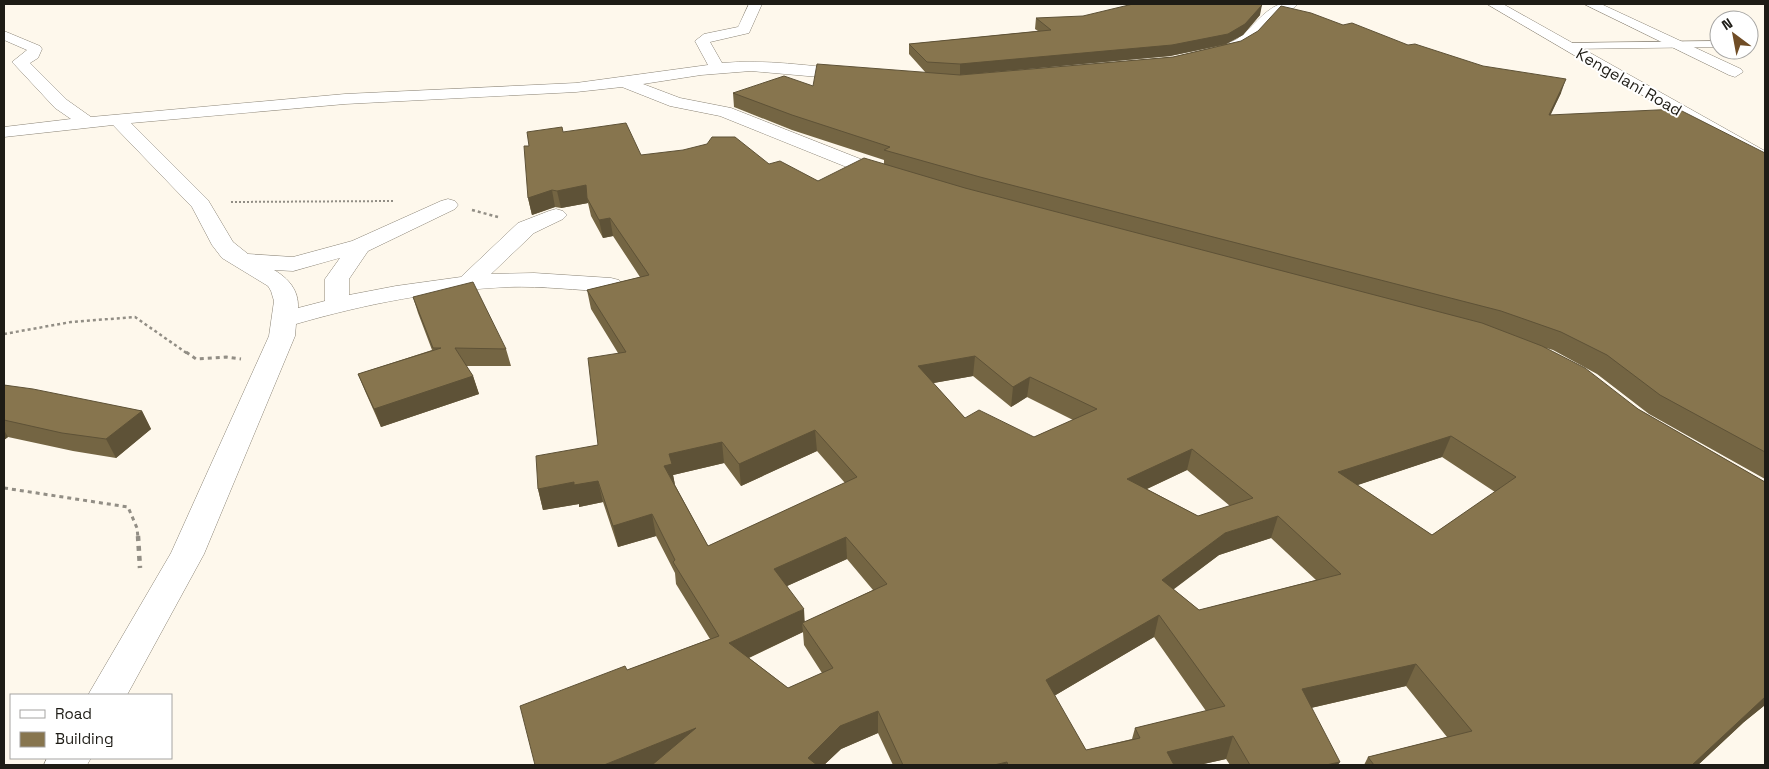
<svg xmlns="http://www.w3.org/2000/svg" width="1769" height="769" font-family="'Space Grotesk',sans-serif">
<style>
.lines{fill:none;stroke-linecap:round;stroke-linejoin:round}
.service-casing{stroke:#8a8375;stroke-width:1}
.minor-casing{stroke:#8a8375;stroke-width:1}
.secondary-casing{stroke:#8a8375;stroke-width:1}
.path-far3{stroke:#928e85;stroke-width:2;stroke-dasharray:2 2;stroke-linecap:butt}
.path-far2{stroke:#928e85;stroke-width:2.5;stroke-dasharray:3 3;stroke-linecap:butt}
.path-far1{stroke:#928e85;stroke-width:3;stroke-dasharray:4 4;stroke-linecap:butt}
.path{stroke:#928e85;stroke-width:4.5;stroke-dasharray:5 5;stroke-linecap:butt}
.service{fill:#fff;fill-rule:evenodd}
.minor{fill:#fff;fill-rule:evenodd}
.secondary{fill:#fff;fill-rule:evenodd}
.wall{fill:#746543;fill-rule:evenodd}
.shaded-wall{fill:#5e5237}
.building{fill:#87754e;stroke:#5e5237;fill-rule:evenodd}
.labels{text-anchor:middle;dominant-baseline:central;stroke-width:4;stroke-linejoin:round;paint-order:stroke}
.far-street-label{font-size:16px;fill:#1e1c16;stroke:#fff}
</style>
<rect width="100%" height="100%" fill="#fef8ec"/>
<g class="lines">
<g class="service-casing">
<path id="service" d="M 1719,41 L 1719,47 L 1567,49 L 1562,46 L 1567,43 Z"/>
</g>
<g class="minor-casing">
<g id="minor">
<path d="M 749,4 L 762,4 L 749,33 L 710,42 L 722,63 C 766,59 809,66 853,70 L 861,75 L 853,80 L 751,71 L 701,75 L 643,84 L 680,98 L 731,108 L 868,162 L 897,171 L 900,175 L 897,179 L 890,181 L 854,170 L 720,116 L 670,106 L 622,87 L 576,92 L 345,104 L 131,123 L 208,200 L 233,242 L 248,254 L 293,257 L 352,241 L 441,201 L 448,199 L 455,201 L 458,205 L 455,209 L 368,251 L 349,279 L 349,295 L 396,286 L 461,277 L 518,223 L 549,211 L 556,209 L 563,211 L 567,215 L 563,219 L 534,233 L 491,274 L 534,273 L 611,278 L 619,280 L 623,285 L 619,290 L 611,292 C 577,290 543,286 509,287 C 437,290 365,304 296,324 L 295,336 L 204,554 L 127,695 L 88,695 L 171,553 L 269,336 L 274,301 L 271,291 L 268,286 L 222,258 L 212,245 L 192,207 L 113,125 L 4,137 L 4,127 L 71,119 L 55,108 L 15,65 L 12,62 L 27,50 L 4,40 L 4,31 L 40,46 L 42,49 L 38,58 L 30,63 L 67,100 L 91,117 L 345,94 L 576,83 L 708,65 L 695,41 L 704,34 L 738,27 ZM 340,258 L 325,279 L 325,301 L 298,308 C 299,290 288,278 274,270 L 293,271 Z"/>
<path d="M 1280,4 L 1298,4 C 1293,10 1284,12 1277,17 C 1261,29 1243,60 1219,54 L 1216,51 C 1221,45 1230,43 1237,39 C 1252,29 1262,11 1280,4 Z"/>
<path d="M 1584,4 L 1601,4 L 1741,69 L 1743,72 L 1735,77 L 1729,75 Z"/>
<path d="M 47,758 L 91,758 L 87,765 L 44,765 Z"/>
</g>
</g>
<g class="secondary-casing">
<path id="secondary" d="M 1487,4 L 1503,4 L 1765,151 L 1765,165 L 1758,163 Z"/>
</g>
<path class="path-far3" d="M 231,202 L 394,201"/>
<g class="path-far2">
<path d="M 472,210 L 498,217"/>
<path d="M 4,334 L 71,322 L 135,317 L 188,354"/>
</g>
<g class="path-far1">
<path d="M 186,352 L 196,359 L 226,357 L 241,359"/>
<path d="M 4,488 L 128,507 L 137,528 L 138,538"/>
</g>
<path class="path" d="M 138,536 L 140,568"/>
<use href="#service" class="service"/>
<use href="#minor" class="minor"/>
<use href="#secondary" class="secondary"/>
</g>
<g class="wall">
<path d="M 1260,15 L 1243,35 L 1226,44 L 1343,25 L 1561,93 L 1550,115 L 1765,153 L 1765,479 L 1649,414 L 1597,374 L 1553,350 L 1546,348 L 1638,409 L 1765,482 L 1765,705 L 1744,722 L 1698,765 L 1364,765 L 1368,757 L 1447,737 L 1406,686 L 1311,708 L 1338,765 L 1230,765 L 1226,759 L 1199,765 L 893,765 L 878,733 L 841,749 L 824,765 L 535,765 L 627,670 L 710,639 L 676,584 L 675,573 L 656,536 L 618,547 L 603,502 L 579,507 L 579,504 L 543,510 L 538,489 L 598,445 L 618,353 L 591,309 L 587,290 L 640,277 L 613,236 L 603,238 L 591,216 L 588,203 L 561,208 L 555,207 L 532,215 L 528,198 L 529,146 L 563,132 L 641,155 L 769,164 L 818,181 L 884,164 L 884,160 L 792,130 L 734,107 L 733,93 L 813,86 L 926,73 L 909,54 L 909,44 L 1038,31 L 1035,29 L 1036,18 ZM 1224,45 L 1173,57 L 960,75 L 1170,56 ZM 973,376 L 1011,407 L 1027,397 L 1073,420 L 1034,437 L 965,418 L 933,383 ZM 817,451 L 845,483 L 708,546 L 675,485 L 673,475 L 724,463 L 741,486 ZM 1442,457 L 1495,492 L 1432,535 L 1357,485 ZM 1187,470 L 1230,506 L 1198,516 L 1147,489 ZM 1271,538 L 1316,580 L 1199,610 L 1173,589 L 1219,555 ZM 847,559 L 873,590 L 805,622 L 787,586 ZM 803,632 L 804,645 L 822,673 L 788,688 L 749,658 ZM 1154,637 L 1206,711 L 1135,728 L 1132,739 L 1086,750 L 1054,696 Z"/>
<path d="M 413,297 L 506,349 L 511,366 L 466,366 L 473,376 L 479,394 L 381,427 L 365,391 L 358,374 L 432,350 L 418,313 Z"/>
<path d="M 4,385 L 142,411 L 151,429 L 116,458 L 73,451 L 8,437 L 4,440 Z"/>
</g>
<g class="shaded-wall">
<path d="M 1262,5 L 1260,15 L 1243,35 L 1226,44 L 1170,56 L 960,75 L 960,64 Z"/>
<path d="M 1566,79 L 1561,93 L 1544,129 L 1549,115 Z"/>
<path d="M 586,185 L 588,203 L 561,208 L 557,191 Z"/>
<path d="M 552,190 L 555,207 L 532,215 L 528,198 Z"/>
<path d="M 610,218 L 613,236 L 603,238 L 599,220 Z"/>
<path d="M 975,356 L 973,376 L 917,386 L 918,366 Z"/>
<path d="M 473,376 L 479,394 L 381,427 L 374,409 Z"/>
<path d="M 1030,377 L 1027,397 L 1011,407 L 1013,387 Z"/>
<path d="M 142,411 L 151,429 L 116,458 L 106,439 Z"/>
<path d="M 4,430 L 8,437 L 4,440 Z"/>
<path d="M 815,430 L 817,451 L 741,486 L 739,464 Z"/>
<path d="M 1451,436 L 1442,457 L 1331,494 L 1338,472 Z"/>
<path d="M 722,442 L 724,463 L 673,475 L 675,485 L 664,466 L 669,454 Z"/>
<path d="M 1192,449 L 1187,470 L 1123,500 L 1127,479 Z"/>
<path d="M 598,481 L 603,502 L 579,507 L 579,504 L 543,510 L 538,489 L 574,482 Z"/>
<path d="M 652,514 L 656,536 L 618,547 L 613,526 Z"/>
<path d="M 1278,516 L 1271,538 L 1219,555 L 1157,602 L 1162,580 L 1225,533 Z"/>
<path d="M 846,537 L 847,559 L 776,591 L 774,569 Z"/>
<path d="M 804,609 L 805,627 L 802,623 L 803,632 L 733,665 L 729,643 Z"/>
<path d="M 1159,615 L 1154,637 L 1042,703 L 1046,680 Z"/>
<path d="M 1416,664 L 1406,686 L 1293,712 L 1302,689 Z"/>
<path d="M 1765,697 L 1765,705 L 1744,722 L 1698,765 L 1692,765 Z"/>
<path d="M 878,711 L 878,733 L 841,749 L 824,765 L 808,765 L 808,758 L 840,726 Z"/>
<path d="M 696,728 L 663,765 L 604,765 Z"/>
<path d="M 1233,736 L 1226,759 L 1199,765 L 1163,765 L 1167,752 Z"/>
<path d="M 1007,762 L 1006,765 L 994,765 Z"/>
<path d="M 1340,762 L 1338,765 L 1326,765 Z"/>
</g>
<g class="building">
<path d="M 1133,4 L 1259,4 L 1262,5 L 1245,24 L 1228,34 L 1172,45 L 960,64 L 927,62 L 909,44 L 1051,30 L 1036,18 L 1083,16 Z"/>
<path d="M 1281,6 L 1311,13 L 1343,25 L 1352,23 L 1408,45 L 1415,44 L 1483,66 L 1566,79 L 1549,115 L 1678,109 L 1765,153 L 1765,452 L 1660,395 L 1607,355 L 1561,332 L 1501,311 L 980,177 L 884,150 L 890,147 L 792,115 L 733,93 L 784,76 L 813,86 L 817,64 L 960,75 L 1173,57 L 1241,41 L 1258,31 Z"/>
<path d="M 626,123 L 641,155 L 683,150 L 707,144 L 712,137 L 735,137 L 769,164 L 780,161 L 818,181 L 864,158 L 965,188 L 1482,323 L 1542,346 L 1585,368 L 1638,409 L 1765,482 L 1765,697 L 1692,765 L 1374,765 L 1368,757 L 1472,731 L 1416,664 L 1302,689 L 1340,762 L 1326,765 L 1250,765 L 1233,736 L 1167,752 L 1174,765 L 1008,765 L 1007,762 L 994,765 L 903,765 L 878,711 L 840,726 L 808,758 L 817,765 L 652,765 L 696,728 L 604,765 L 535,765 L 520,706 L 625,666 L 627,670 L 719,636 L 673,562 L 675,560 L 652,514 L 613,526 L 598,481 L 574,485 L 574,482 L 538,489 L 536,456 L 598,445 L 588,358 L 626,352 L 587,290 L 649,275 L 610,218 L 599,220 L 587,198 L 586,185 L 557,191 L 552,190 L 528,198 L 524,146 L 529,146 L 527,132 L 562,127 L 563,132 ZM 975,356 L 1013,387 L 1030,377 L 1097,409 L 1034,437 L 979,410 L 965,418 L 918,366 ZM 815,430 L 857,477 L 708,546 L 664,466 L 672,464 L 669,454 L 722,442 L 739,464 ZM 1451,436 L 1516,477 L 1432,535 L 1338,472 ZM 1192,449 L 1253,498 L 1198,516 L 1127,479 ZM 1278,516 L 1341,574 L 1199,610 L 1162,580 L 1225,533 ZM 846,537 L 887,584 L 802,623 L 833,668 L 788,688 L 729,643 L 804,609 L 774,569 ZM 1159,615 L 1225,706 L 1135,728 L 1140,738 L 1086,750 L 1046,680 Z"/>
<path d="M 473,282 L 506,349 L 455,348 L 473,376 L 374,409 L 358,374 L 441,348 L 433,348 L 413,297 Z"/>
<path d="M 4,385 L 33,389 L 142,411 L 106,439 L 62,433 L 4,420 Z"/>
</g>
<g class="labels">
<g class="far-street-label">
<text transform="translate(1629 82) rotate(30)">Kengelani Road</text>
</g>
</g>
<rect width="1769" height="769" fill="none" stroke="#1e1c16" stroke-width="10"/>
<rect x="10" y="694" width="162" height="65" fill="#ffffff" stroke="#a5a4a2"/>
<rect x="20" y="710" width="25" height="8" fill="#ffffff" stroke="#a5a4a2"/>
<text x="55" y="719" font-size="15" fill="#1e1c16">Road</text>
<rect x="20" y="732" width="25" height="15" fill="#87754e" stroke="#a5a4a2"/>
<text x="55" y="744" font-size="15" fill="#1e1c16">Building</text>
<g transform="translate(1734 35) rotate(328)"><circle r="24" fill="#ffffff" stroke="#a5a4a2"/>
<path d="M0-4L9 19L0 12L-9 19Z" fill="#704d26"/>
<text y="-8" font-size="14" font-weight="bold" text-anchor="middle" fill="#1e1c16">N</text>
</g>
</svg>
